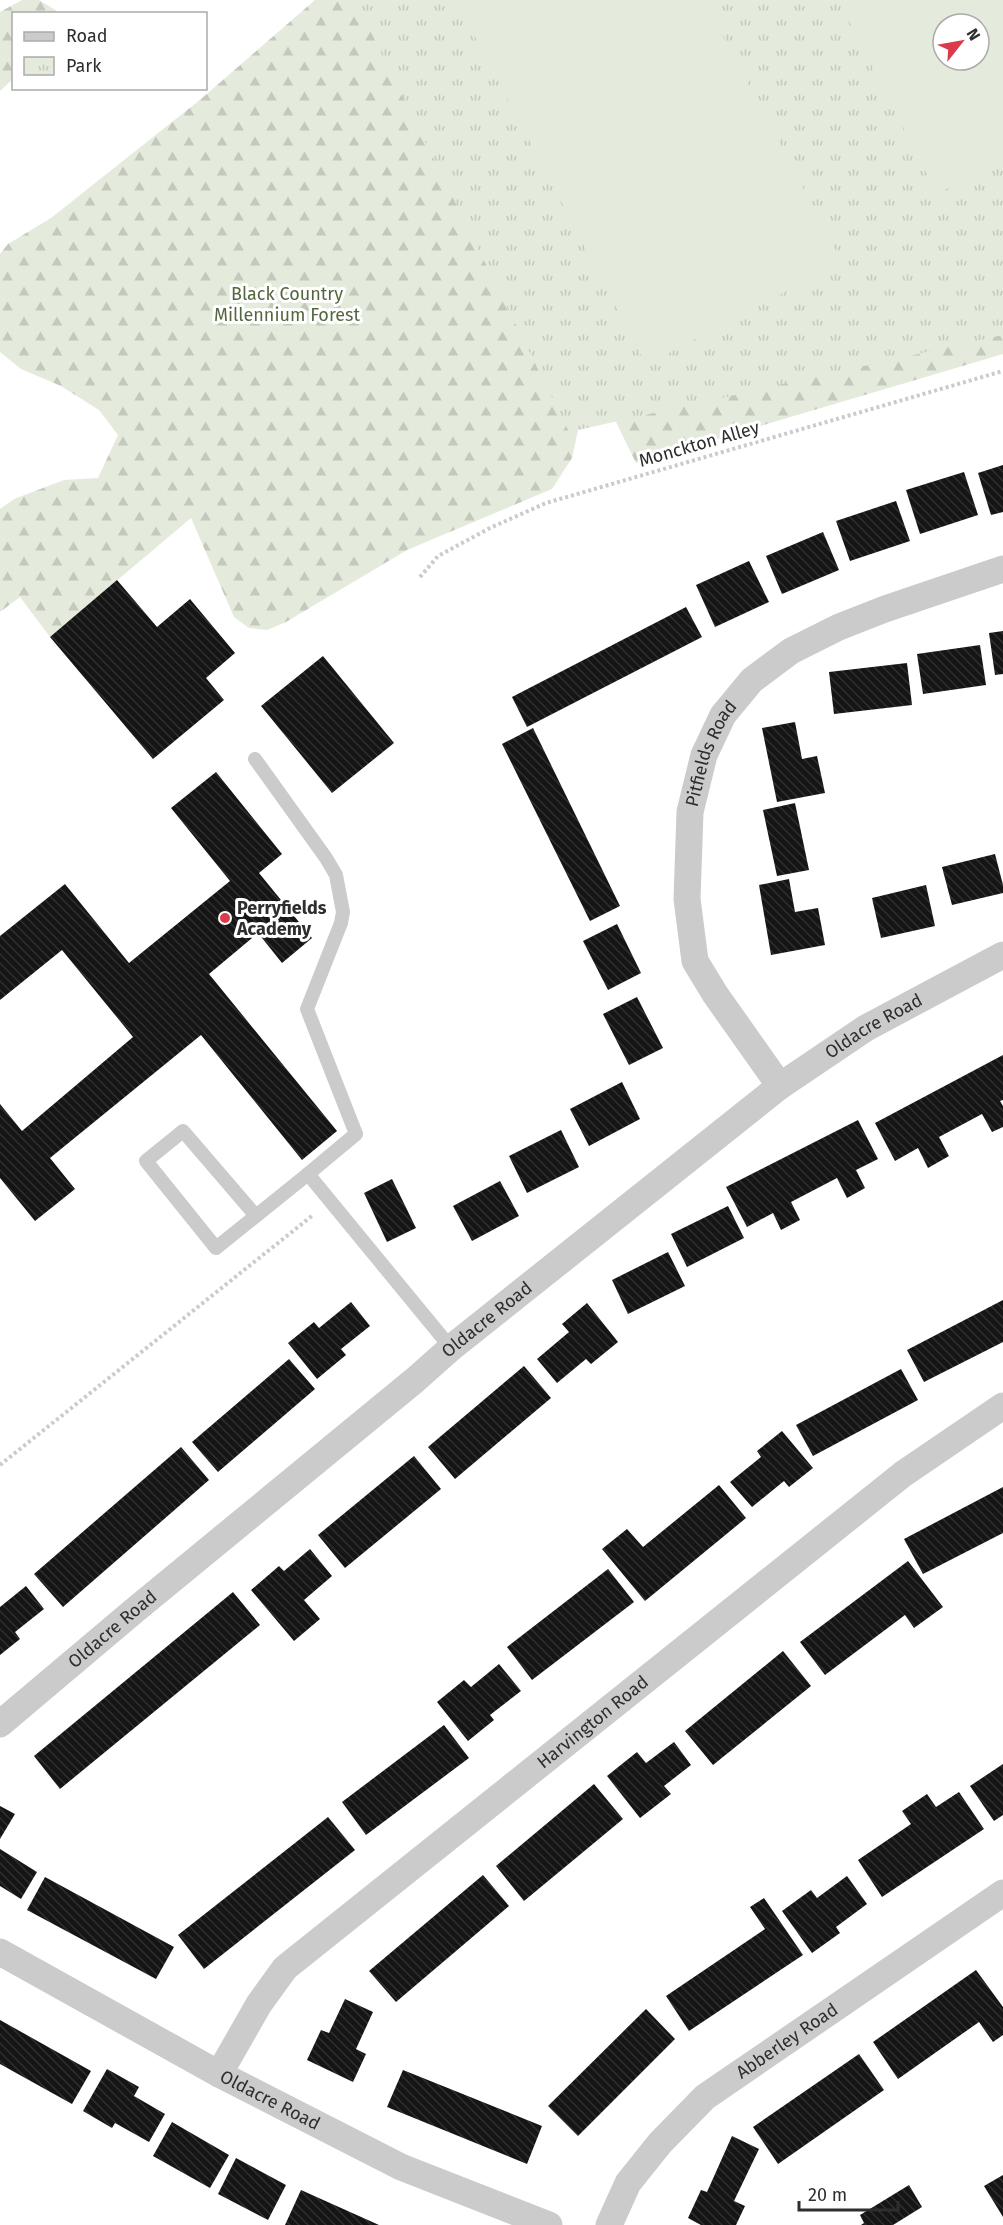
<svg xmlns="http://www.w3.org/2000/svg" width="1003" height="2225" font-family="'Fira Sans',sans-serif">
<style>
.forest{fill:url(#forest-firs)}
.park{fill:url(#park-tufts);fill-rule:evenodd}
.pitch{fill:#e4eadc;fill-rule:evenodd}
.building{fill:url(#building-back-hatch)}
.lines{fill:none;stroke-linecap:round;stroke-linejoin:round}
.path{stroke:#cbcbcb;stroke-width:4;stroke-dasharray:3 3;stroke-linecap:butt}
.lane{stroke:#cbcbcb;stroke-width:14}
.street{stroke:#cbcbcb;stroke-width:27}
.poi-dot{fill:#da3b4b;stroke:#fff;stroke-width:2}
.labels{text-anchor:middle;dominant-baseline:central;stroke-width:6;stroke-linejoin:round;paint-order:stroke}
.park-label{font-size:18px;fill:#52673e;stroke:#fff}
.street-label{font-size:18px;fill:#2e2e2e;stroke:#fff}
.poi-label{font-size:18px;font-weight:bold;fill:#2e2e2e;stroke:#fff;text-anchor:start}
</style>
<defs>
<pattern id="forest-firs" width="22" height="20" patternUnits="userSpaceOnUse" patternTransform="scale(1.5)"><rect width="22" height="20" fill="#e4eadc"/><path d="M5 1l3.5 6h-7zM16 11l3.5 6h-7z" fill="#c4c9bd"/></pattern>
<pattern id="park-tufts" width="24" height="20" patternUnits="userSpaceOnUse" patternTransform="scale(1.5)"><rect width="24" height="20" fill="#e4eadc"/><path d="M3 7l-1-3M5 7V3M7 7l1-3M15 17l-1-3M17 17v-4M19 17l1-3" fill="none" stroke="#c4c9bd"/></pattern>
<pattern id="building-back-hatch" width="6" height="6" patternUnits="userSpaceOnUse" patternTransform="scale(1.5)"><rect width="6" height="6" fill="#151515"/><path d="M-1 5l2 2M0 0l6 6M5-1l2 2" fill="none" stroke="#2f2f2f"/></pattern>
</defs>
<rect width="100%" height="100%" fill="#fff"/>
<g class="forest">
<path d="M 22,0 L 39,0 L 57,11 L 56,13 L 14,14 L 13,79 L 0,91 L 0,12 Z"/>
<path d="M 315,0 L 389,0 L 578,430 L 572,458 L 552,489 L 407,550 L 286,622 L 267,630 L 249,628 L 234,617 L 191,518 L 50,637 L 20,597 L 0,612 L 0,509 L 14,499 L 64,480 L 98,478 L 118,435 L 99,410 L 61,386 L 21,369 L 0,352 L 0,254 L 8,244 L 51,218 L 201,99 Z"/>
<path d="M 1003,236 L 1003,354 L 636,463 L 616,422 L 628,396 Z"/>
</g>
<path class="park" d="M 355,0 L 1003,0 L 1003,335 L 569,432 ZM 943,24 L 979,24 L 979,60 L 943,60 Z"/>
<g class="pitch">
<path d="M 456,0 L 704,0 L 842,262 L 646,365 Z"/>
<path d="M 838,0 L 1003,0 L 1003,160 L 937,194 ZM 943,24 L 979,24 L 979,60 L 943,60 Z"/>
</g>
<g class="building">
<path d="M 1003,465 L 1003,512 L 991,515 L 978,473 Z"/>
<path d="M 964,472 L 978,515 L 920,534 L 906,490 Z"/>
<path d="M 896,501 L 910,541 L 850,561 L 836,521 Z"/>
<path d="M 823,532 L 839,570 L 782,594 L 766,556 Z"/>
<path d="M 749,561 L 769,602 L 715,627 L 696,585 Z"/>
<path d="M 117,580 L 157,627 L 190,599 L 235,653 L 206,678 L 224,700 L 153,759 L 50,637 Z"/>
<path d="M 686,607 L 702,637 L 527,727 L 512,697 Z"/>
<path d="M 1003,631 L 1003,674 L 995,675 L 989,633 Z"/>
<path d="M 980,645 L 986,685 L 923,694 L 917,654 Z"/>
<path d="M 323,656 L 394,743 L 332,793 L 261,706 Z"/>
<path d="M 907,663 L 912,705 L 834,714 L 829,672 Z"/>
<path d="M 795,722 L 802,759 L 817,756 L 825,793 L 777,802 L 762,728 Z"/>
<path d="M 533,728 L 620,906 L 590,921 L 502,744 Z"/>
<path d="M 216,772 L 282,854 L 259,873 L 312,938 L 282,963 L 258,933 L 209,974 L 337,1131 L 302,1160 L 201,1035 L 50,1158 L 75,1189 L 35,1221 L 0,1178 L 0,1104 L 22,1131 L 133,1037 L 62,950 L 0,1000 L 0,936 L 65,884 L 129,963 L 230,881 L 171,808 Z"/>
<path d="M 795,803 L 809,870 L 777,876 L 763,810 Z"/>
<path d="M 995,854 L 1003,885 L 1003,893 L 952,905 L 942,867 Z"/>
<path d="M 789,879 L 795,912 L 818,908 L 825,945 L 771,955 L 759,885 Z"/>
<path d="M 926,885 L 935,926 L 881,938 L 872,898 Z"/>
<path d="M 617,924 L 641,973 L 608,990 L 583,941 Z"/>
<path d="M 637,997 L 663,1048 L 629,1065 L 603,1014 Z"/>
<path d="M 1003,1055 L 1003,1100 L 1000,1101 L 1003,1106 L 1003,1127 L 992,1132 L 982,1114 L 939,1137 L 949,1156 L 928,1168 L 918,1148 L 895,1161 L 875,1123 Z"/>
<path d="M 622,1082 L 640,1119 L 589,1146 L 570,1109 Z"/>
<path d="M 858,1120 L 878,1159 L 856,1170 L 865,1188 L 847,1198 L 837,1178 L 791,1202 L 800,1220 L 781,1230 L 773,1213 L 747,1227 L 726,1187 Z"/>
<path d="M 561,1130 L 579,1167 L 527,1193 L 509,1156 Z"/>
<path d="M 392,1179 L 416,1228 L 387,1242 L 364,1193 Z"/>
<path d="M 500,1181 L 519,1216 L 472,1241 L 453,1206 Z"/>
<path d="M 728,1206 L 744,1238 L 687,1267 L 671,1234 Z"/>
<path d="M 668,1252 L 685,1286 L 628,1314 L 612,1280 Z"/>
<path d="M 1003,1300 L 1003,1342 L 924,1382 L 907,1350 Z"/>
<path d="M 351,1302 L 370,1326 L 341,1349 L 346,1355 L 317,1379 L 288,1343 L 314,1322 L 319,1328 Z"/>
<path d="M 587,1303 L 618,1342 L 591,1364 L 586,1359 L 557,1383 L 537,1359 L 569,1332 L 562,1324 Z"/>
<path d="M 289,1359 L 315,1389 L 218,1472 L 192,1442 Z"/>
<path d="M 524,1366 L 551,1398 L 455,1479 L 428,1447 Z"/>
<path d="M 901,1369 L 918,1400 L 813,1456 L 796,1425 Z"/>
<path d="M 782,1431 L 813,1468 L 789,1487 L 784,1481 L 752,1507 L 730,1482 L 761,1457 L 757,1451 Z"/>
<path d="M 181,1447 L 209,1480 L 63,1607 L 34,1574 Z"/>
<path d="M 414,1456 L 441,1489 L 345,1568 L 318,1535 Z"/>
<path d="M 719,1485 L 746,1518 L 645,1601 L 602,1549 L 627,1529 L 643,1547 Z"/>
<path d="M 1003,1487 L 1003,1533 L 923,1574 L 904,1539 Z"/>
<path d="M 310,1549 L 332,1576 L 304,1600 L 320,1619 L 294,1641 L 251,1590 L 279,1566 L 284,1571 Z"/>
<path d="M 908,1561 L 943,1607 L 914,1628 L 905,1615 L 825,1675 L 800,1642 Z"/>
<path d="M 608,1569 L 634,1602 L 532,1680 L 507,1647 Z"/>
<path d="M 26,1586 L 44,1609 L 15,1632 L 20,1639 L 0,1655 L 0,1607 Z"/>
<path d="M 233,1592 L 260,1625 L 60,1789 L 34,1756 Z"/>
<path d="M 783,1651 L 811,1686 L 713,1765 L 685,1731 Z"/>
<path d="M 499,1664 L 521,1691 L 490,1715 L 494,1720 L 468,1741 L 437,1702 L 464,1680 L 471,1687 Z"/>
<path d="M 444,1725 L 469,1758 L 366,1835 L 342,1802 Z"/>
<path d="M 674,1742 L 691,1765 L 664,1786 L 671,1794 L 640,1818 L 607,1776 L 637,1752 L 646,1763 Z"/>
<path d="M 1003,1764 L 1003,1815 L 994,1821 L 970,1786 Z"/>
<path d="M 594,1784 L 623,1819 L 524,1901 L 496,1866 Z"/>
<path d="M 959,1792 L 984,1829 L 882,1897 L 858,1860 L 911,1824 L 902,1811 L 927,1794 L 936,1807 Z"/>
<path d="M 0,1806 L 15,1814 L 0,1839 Z"/>
<path d="M 328,1817 L 355,1850 L 204,1969 L 178,1935 Z"/>
<path d="M 0,1849 L 37,1872 L 21,1899 L 0,1886 Z"/>
<path d="M 483,1875 L 509,1906 L 396,2002 L 369,1971 Z"/>
<path d="M 847,1876 L 867,1904 L 836,1927 L 840,1933 L 812,1953 L 782,1911 L 811,1890 L 817,1898 Z"/>
<path d="M 45,1877 L 174,1947 L 156,1979 L 27,1910 Z"/>
<path d="M 764,1898 L 803,1955 L 689,2031 L 666,1996 L 765,1929 L 750,1907 Z"/>
<path d="M 976,1970 L 1003,2007 L 1003,2035 L 993,2042 L 979,2022 L 898,2079 L 873,2042 Z"/>
<path d="M 345,1999 L 373,2012 L 356,2049 L 366,2054 L 353,2082 L 307,2060 L 321,2030 L 329,2033 Z"/>
<path d="M 646,2009 L 675,2039 L 578,2136 L 548,2106 Z"/>
<path d="M 0,2020 L 91,2071 L 72,2104 L 0,2064 Z"/>
<path d="M 859,2054 L 884,2090 L 778,2164 L 753,2127 Z"/>
<path d="M 107,2069 L 139,2087 L 134,2096 L 165,2114 L 149,2142 L 115,2123 L 112,2128 L 83,2111 Z"/>
<path d="M 403,2070 L 542,2126 L 527,2164 L 387,2107 Z"/>
<path d="M 172,2122 L 229,2155 L 210,2188 L 153,2156 Z"/>
<path d="M 732,2136 L 759,2149 L 734,2201 L 745,2206 L 736,2225 L 701,2225 L 688,2218 L 701,2190 L 707,2192 Z"/>
<path d="M 236,2158 L 286,2185 L 268,2220 L 218,2194 Z"/>
<path d="M 1003,2175 L 1003,2217 L 984,2186 Z"/>
<path d="M 909,2185 L 922,2207 L 893,2225 L 861,2225 L 864,2223 L 860,2215 Z"/>
<path d="M 301,2190 L 379,2225 L 285,2225 Z"/>
</g>
<g class="lines">
<g class="path">
<path d="M 420,577 L 438,556 L 490,528 L 546,503 L 1003,371"/>
<path d="M 0,1465 L 313,1215"/>
</g>
<g class="lane">
<path d="M 255,759 L 326,858 L 336,875 L 343,912 L 341,923 L 307,1009 L 356,1134 L 308,1174 L 451,1348"/>
<path d="M 256,1216 L 183,1131 L 146,1161 L 216,1248 L 308,1174"/>
</g>
<g class="street">
<path id="s1" d="M 780,1086 L 715,994 L 695,961 L 687,899 L 690,812 L 704,755 L 723,715 L 752,680 L 791,651 L 839,627 L 885,609 L 1003,569"/>
<path id="s2" d="M 0,1724 L 135,1610 L 415,1380 L 451,1348 L 780,1086 L 866,1028 L 1003,955"/>
<path id="s3" d="M 0,1952 L 219,2074 L 401,2167 L 549,2225"/>
<path id="s4" d="M 219,2074 L 259,2004 L 285,1968 L 903,1474 L 1003,1406"/>
<path id="s5" d="M 609,2225 L 628,2183 L 660,2143 L 705,2097 L 1003,1893"/>
</g>
</g>
<circle class="poi-dot" cx="225" cy="918" r="6"/>
<g class="labels">
<g class="park-label">
<text x="287" y="294">Black Country<tspan x="287" dy="21">Millennium Forest</tspan></text>
</g>
<g class="street-label">
<text transform="translate(699 444) rotate(-16)">Monckton Alley</text>
<text stroke="none"><textPath href="#s1" startOffset="363">Pitfields Road</textPath></text>
<text stroke="none"><textPath href="#s2" startOffset="1119">Oldacre Road</textPath></text>
<text stroke="none"><textPath href="#s2" startOffset="633">Oldacre Road</textPath></text>
<text stroke="none"><textPath href="#s2" startOffset="147">Oldacre Road</textPath></text>
<text stroke="none"><textPath href="#s4" startOffset="519">Harvington Road</textPath></text>
<text stroke="none"><textPath href="#s5" startOffset="261">Abberley Road</textPath></text>
<text stroke="none"><textPath href="#s3" startOffset="308">Oldacre Road</textPath></text>
</g>
<g class="poi-label">
<text x="237" y="908">Perryfields<tspan x="237" dy="21">Academy</tspan></text>
</g>
</g>
<rect x="12" y="12" width="195" height="78" fill="#ffffff" stroke="#ababab" stroke-width="1.5"/>
<rect x="24" y="32" width="30" height="9" fill="#cbcbcb" stroke="#ababab" stroke-width="1.5"/>
<text x="66" y="42" font-size="18" fill="#2e2e2e">Road</text>
<rect x="24" y="57" width="30" height="18" fill="url(#park-tufts)" stroke="#ababab" stroke-width="1.5"/>
<text x="66" y="72" font-size="18" fill="#2e2e2e">Park</text>
<g transform="translate(961 42) rotate(59)"><circle r="28" fill="#ffffff" stroke="#ababab" stroke-width="1.5"/>
<path d="M0-4.5L10 22L0 15L-10 22Z" fill="#da3b4b"/>
<text y="-9" font-size="16" font-weight="bold" text-anchor="middle" fill="#2e2e2e">N</text>
</g>
<path d="M799 2201v9h99v-9" fill="none" stroke="#2e2e2e" stroke-width="3"/>
<text x="808" y="2201" font-size="18" fill="#2e2e2e" stroke="#ffffff" stroke-width="4.5" paint-order="stroke">20 m</text>
</svg>
